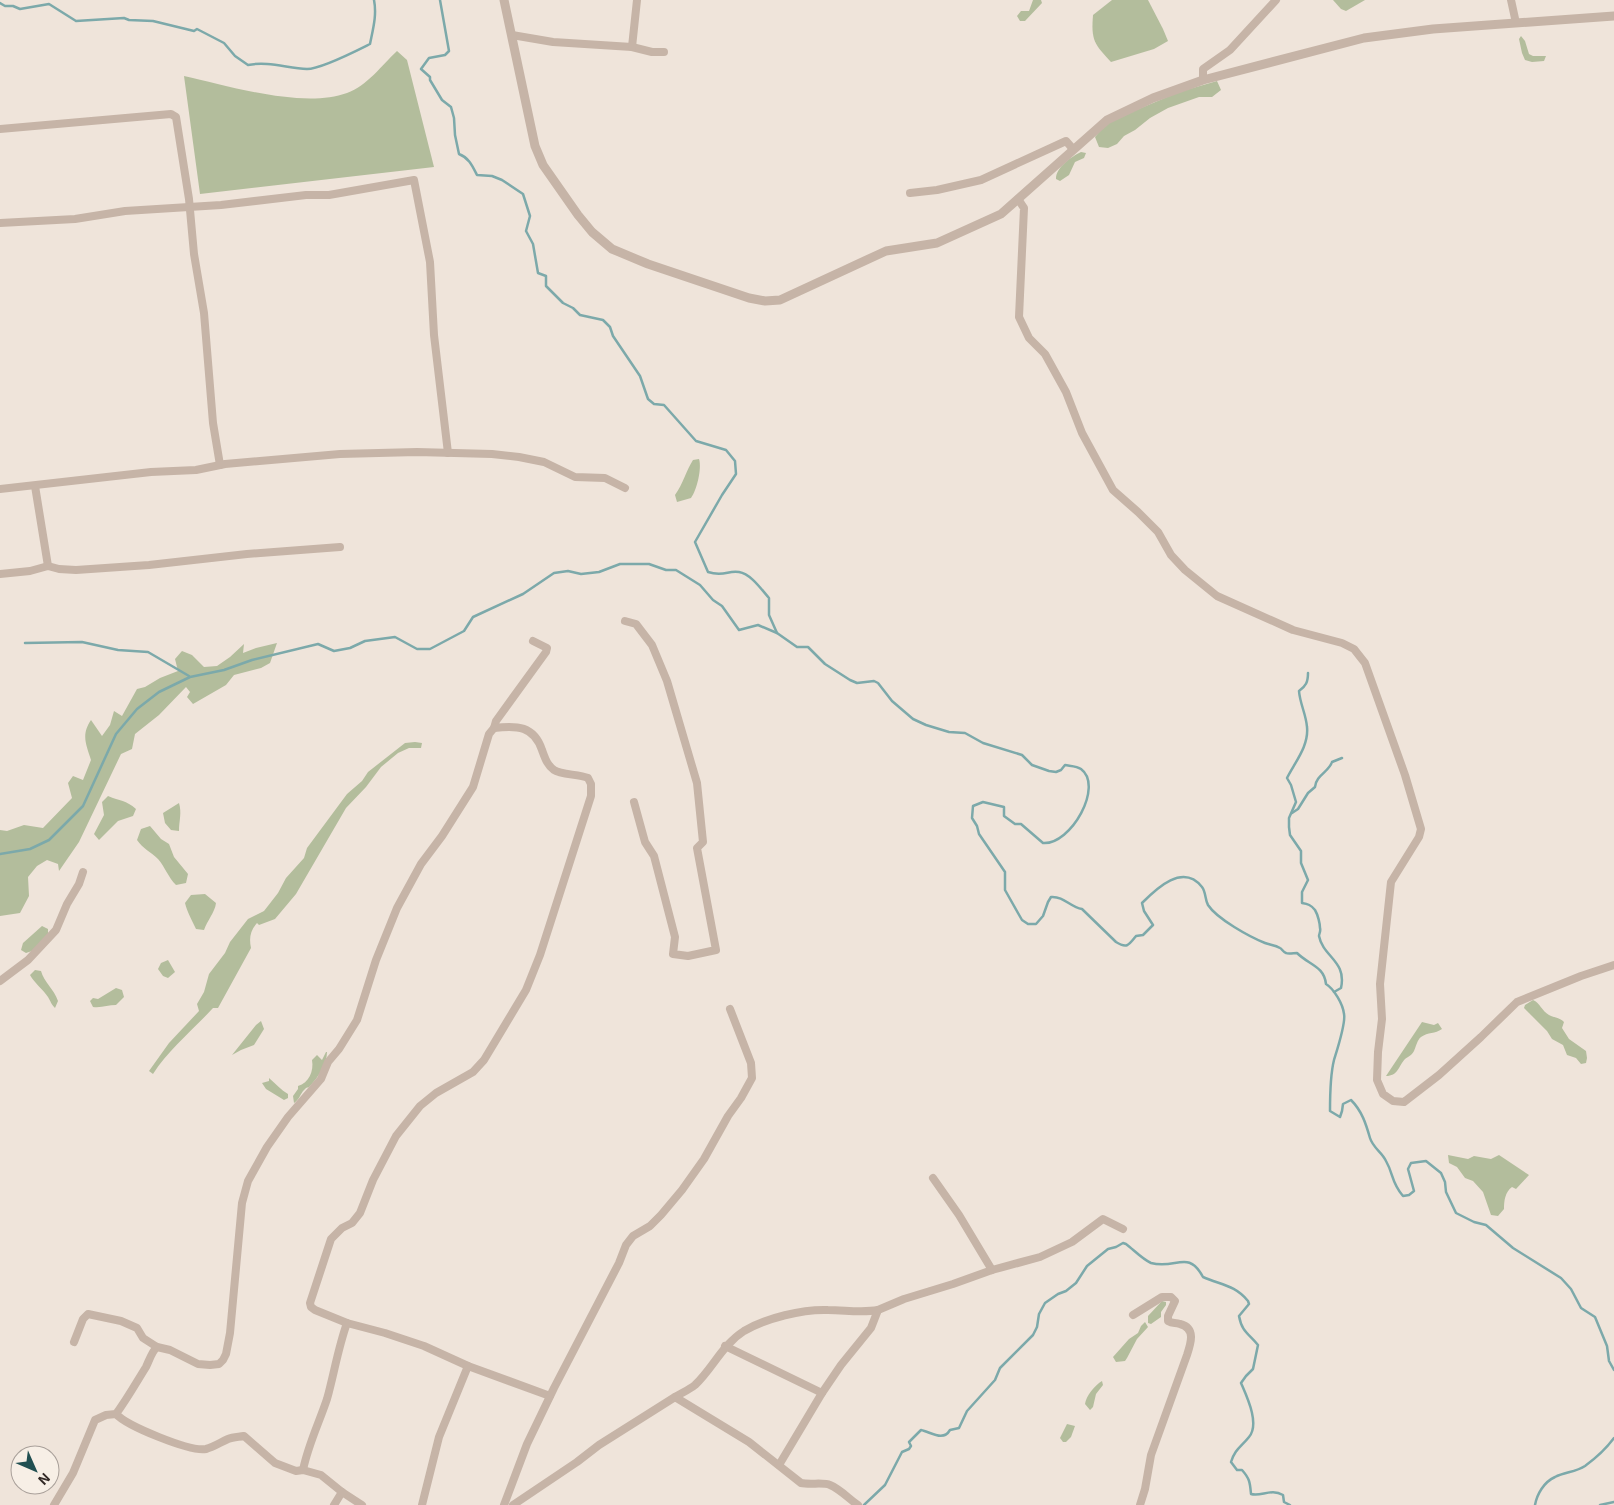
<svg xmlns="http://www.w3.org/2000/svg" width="1614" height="1505" font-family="'Exo 2',sans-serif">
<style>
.green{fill:#b3bd9c}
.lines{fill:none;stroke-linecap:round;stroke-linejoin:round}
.stream{stroke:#7ca9aa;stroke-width:2.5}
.minor{stroke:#c6b4a7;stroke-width:8}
.tertiary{stroke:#c6b4a7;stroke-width:9}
</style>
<rect width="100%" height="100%" fill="#efe4da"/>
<g class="green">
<path d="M 1033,0 L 1041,0 L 1042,3 L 1025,21 L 1020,21 L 1017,16 L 1021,11 L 1029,11 Z"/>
<path d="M 1112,0 L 1148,0 L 1163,29 L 1168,41 L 1154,49 L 1111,62 C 1094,44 1091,40 1093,15 Z"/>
<path d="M 1333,0 L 1365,0 L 1346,11 L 1341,9 Z"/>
<path d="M 1521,36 L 1525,41 L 1529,54 L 1533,56 L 1546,56 L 1544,61 L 1532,62 L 1525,60 L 1522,53 L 1519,39 Z"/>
<path d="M 397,51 L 407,60 L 434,167 L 200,194 L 184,76 C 229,86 303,109 347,93 C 367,86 382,65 397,51 Z"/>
<path d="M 1217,81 L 1221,90 L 1212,97 L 1199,97 L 1168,108 L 1150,118 L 1135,130 L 1124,136 L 1117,144 L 1108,148 L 1099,147 L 1095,137 L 1105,125 L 1134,111 L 1179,92 Z"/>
<path d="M 1081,152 L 1086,153 L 1084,158 L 1075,162 L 1069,175 L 1060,181 L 1056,179 C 1056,167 1071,157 1081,152 Z"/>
<path d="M 699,459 C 702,468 697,490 691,498 L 677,502 L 675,495 C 683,484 686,471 693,460 Z"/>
<path d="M 277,643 L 270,663 L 261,668 L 234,675 L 226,685 L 193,704 L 187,697 L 190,692 L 186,687 L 159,715 L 135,734 L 132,749 L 121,754 L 79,842 L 59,871 L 58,864 L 47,860 L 37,866 L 28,877 L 29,896 L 20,913 L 0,916 L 0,830 L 7,831 L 24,825 L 43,828 L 72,798 L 68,783 L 73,776 L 83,780 L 91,760 C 86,744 81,735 91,720 L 102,736 L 110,725 L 114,711 L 122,716 L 137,689 L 145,687 L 160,678 L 178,671 L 175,659 L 182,651 L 192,655 L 204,667 L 217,666 L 230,657 L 244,644 L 243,653 L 256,648 Z"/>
<path d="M 415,742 L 422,743 L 421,748 L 409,748 L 398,753 L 381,767 L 366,787 L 346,808 L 296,894 L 275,919 L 259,925 L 257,923 C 250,931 249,938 251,948 L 218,1008 L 213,1008 C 193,1030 168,1050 153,1074 L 149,1071 L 169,1043 L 199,1011 L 197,1004 L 204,992 L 209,974 L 225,953 L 230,942 L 248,919 L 264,911 L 278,893 L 286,878 L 304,858 L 307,848 L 347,794 L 362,781 L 368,772 L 405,743 Z"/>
<path d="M 108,796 C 120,801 126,800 136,809 L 133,816 L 118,821 L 99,840 L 94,834 L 104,815 L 102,802 Z"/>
<path d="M 179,803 C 182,813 179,821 179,831 L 171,830 L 165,823 L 163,813 Z"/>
<path d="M 150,826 L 161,839 L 169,844 L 174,857 L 188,874 L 186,883 L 176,885 C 168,877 165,867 158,859 C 151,852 143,849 137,840 L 141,829 Z"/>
<path d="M 205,894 L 216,903 C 215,912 207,921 204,930 L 196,929 C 192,920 187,912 185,903 L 191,895 Z"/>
<path d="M 42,926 L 48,929 L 48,935 L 32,951 L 26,953 L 21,950 L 23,943 Z"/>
<path d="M 168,960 L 175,972 L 168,978 L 163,976 L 158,969 L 161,963 Z"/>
<path d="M 35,970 L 41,971 C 44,982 54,989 58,1001 L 55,1008 C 51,1004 51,1002 48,997 C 43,989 35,984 30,975 Z"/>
<path d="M 116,988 L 122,990 L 124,997 L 116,1005 C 108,1005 102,1008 93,1007 L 90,1001 L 93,998 L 98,999 Z"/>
<path d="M 1533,1000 C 1540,1003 1542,1011 1549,1015 C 1554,1018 1559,1017 1564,1022 L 1562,1028 L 1569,1039 L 1586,1051 L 1587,1058 L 1586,1063 L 1581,1064 L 1576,1058 L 1567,1055 L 1563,1045 L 1552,1039 L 1547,1031 L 1524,1008 L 1525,1005 Z"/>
<path d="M 261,1021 L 264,1029 L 254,1045 L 241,1050 L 232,1055 L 256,1025 Z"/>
<path d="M 1422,1022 L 1434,1025 L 1438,1023 L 1442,1029 C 1435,1034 1428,1032 1421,1037 C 1417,1040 1416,1047 1414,1051 C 1411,1056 1409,1056 1405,1059 C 1398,1067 1398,1076 1386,1076 Z"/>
<path d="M 326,1052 L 327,1052 C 327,1064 318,1077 311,1085 C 306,1090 309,1085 304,1090 C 300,1094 300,1099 294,1103 L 293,1096 L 298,1089 L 298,1086 C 309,1083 314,1071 312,1060 L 317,1055 L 322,1060 Z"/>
<path d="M 269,1078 C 276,1084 281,1090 288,1094 L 288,1098 L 284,1100 L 266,1089 L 262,1083 L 269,1081 Z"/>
<path d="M 1448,1155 L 1468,1159 L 1474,1156 L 1491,1159 L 1499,1155 L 1529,1175 L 1516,1189 L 1512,1187 C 1505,1192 1504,1201 1504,1209 L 1498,1216 L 1491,1215 L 1483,1192 L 1473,1181 L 1465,1178 L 1457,1167 L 1449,1163 Z"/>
<path d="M 1162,1301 L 1166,1302 L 1166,1305 L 1161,1312 L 1161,1317 L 1151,1324 L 1148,1323 L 1148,1316 Z"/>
<path d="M 1145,1322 L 1148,1327 L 1137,1339 L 1127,1358 L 1125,1361 L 1116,1362 L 1113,1357 L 1129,1339 L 1138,1333 L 1141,1326 Z"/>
<path d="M 1102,1381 L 1103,1385 L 1096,1394 L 1093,1407 L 1090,1410 L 1085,1404 C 1086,1396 1095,1385 1102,1381 Z"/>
<path d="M 1067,1424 L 1075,1426 L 1071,1437 L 1066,1442 L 1063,1442 L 1060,1438 Z"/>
</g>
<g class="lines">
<g class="stream">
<path d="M 440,0 L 449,51 L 445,55 L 429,58 L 421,69 L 430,77 L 430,80 L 442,100 L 451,107 L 454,118 L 455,135 L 459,154 C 469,158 472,165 477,175 L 492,176 L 502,180 L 523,194 L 530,216 L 526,231 L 533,244 L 538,273 L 546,276 L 546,286 L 563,303 L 573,308 L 580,315 L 603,320 L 610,327 L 613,336 L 640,376 L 648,399 L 654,404 L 664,405 L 696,441 L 726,450 L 735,461 L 736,474 L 722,495 L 695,542 L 708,572 C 724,577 728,570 739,572 C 751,574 761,589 769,598 L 769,615 L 777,633"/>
<path d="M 0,3 L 5,6 L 13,6 L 20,9 L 49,4 L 76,21 L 124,18 L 129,20 L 153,21 L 194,31 L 197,29 L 224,43 L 235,56 L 248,65 C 268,61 287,68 307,69 C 321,69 356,51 370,44 C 373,29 377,15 374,0"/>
<path d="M 25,643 L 82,642 L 118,650 L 148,652 L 189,676"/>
<path d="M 1308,673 C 1308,682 1306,686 1299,691 C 1300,704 1306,714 1307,727 C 1309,746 1295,762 1287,778 L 1291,785 L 1296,802 L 1289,818 L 1289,827 L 1290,835 L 1301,851 L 1301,863 L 1308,880 L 1302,892 L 1302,903 C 1308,904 1311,905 1315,910 C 1318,915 1320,924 1320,928 C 1321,931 1319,934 1319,936 C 1323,957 1347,961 1341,988 L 1334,992"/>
<path d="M 1292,813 L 1298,809 L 1308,793 L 1315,787 C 1316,775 1329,772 1332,762 L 1342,758"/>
<path d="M 0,854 L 30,849 L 49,840 L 83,806 L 116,734 L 137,709 L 159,692 L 190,677 L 224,670 L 252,660 L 318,644 L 334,651 L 350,648 L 365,641 L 395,637 L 417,649 L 430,649 L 464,631 L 473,617 L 523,594 L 554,573 L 568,571 L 581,574 L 599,572 L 620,564 L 649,564 L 666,570 L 676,570 L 700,585 L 713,600 L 722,606 L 739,630 L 758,625 L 777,633 L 797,647 L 808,647 L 825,664 L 850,680 L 857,683 L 874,681 L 878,683 L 892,701 L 913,719 L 926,725 L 949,732 L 965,733 L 983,743 L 1022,755 L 1032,765 L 1049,771 L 1056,772 L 1061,770 L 1065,765 C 1070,766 1077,766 1081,769 C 1104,786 1071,845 1043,843 L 1021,824 L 1015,824 L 1004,816 L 1004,807 L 983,802 L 973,806 L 972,818 L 977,826 L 979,834 L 1005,872 L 1005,890 L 1022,920 L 1028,924 L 1036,924 L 1043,916 L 1048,902 L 1051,897 C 1064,896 1070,907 1082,909 L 1116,942 C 1127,949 1129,945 1136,936 L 1143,935 L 1153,925 L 1144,911 L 1142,903 C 1157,888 1183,863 1202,887 C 1206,892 1205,900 1208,905 C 1217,919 1250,937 1265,943 C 1270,945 1275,945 1280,948 C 1282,949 1283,952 1286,953 C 1288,954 1294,953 1297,953 C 1309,965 1324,966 1326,984 C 1334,989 1343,1004 1344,1014 C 1346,1023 1337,1050 1334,1060 C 1330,1076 1330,1095 1330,1111 L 1340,1117 L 1342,1111 L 1343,1104 L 1351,1100 C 1362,1111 1366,1124 1370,1138 C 1373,1148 1382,1152 1386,1161 C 1394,1175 1391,1182 1403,1196 L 1409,1195 L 1414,1191 L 1408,1169 L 1411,1163 L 1426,1161 L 1441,1173 L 1445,1182 L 1446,1192 L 1456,1213 L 1474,1222 L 1486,1225 L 1513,1248 L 1561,1278 L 1571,1289 L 1581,1308 L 1595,1317 L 1607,1346 L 1609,1361 L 1614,1370"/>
<path d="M 864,1505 L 885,1485 L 902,1452 L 909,1449 L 911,1446 L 909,1442 L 921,1430 C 931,1432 943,1442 950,1430 L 959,1428 L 967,1411 L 995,1380 L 1000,1368 L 1033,1335 L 1037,1327 L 1039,1314 L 1045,1303 L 1058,1294 L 1066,1291 L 1076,1283 L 1087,1266 L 1108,1249 L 1116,1247 L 1123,1243 L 1126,1244 C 1134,1250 1142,1259 1151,1263 C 1176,1270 1188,1249 1203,1277 C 1221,1285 1235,1285 1248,1301 L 1249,1304 L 1239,1316 C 1242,1332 1248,1333 1258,1345 L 1253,1369 L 1246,1376 L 1241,1383 C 1247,1397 1260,1424 1249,1437 C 1241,1447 1235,1449 1231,1462 L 1237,1470 L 1242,1470 C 1250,1479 1250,1483 1251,1494 C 1261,1497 1271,1488 1283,1495 L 1284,1502 L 1290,1505"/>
<path d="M 1535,1505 C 1537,1494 1544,1482 1555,1477 C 1565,1472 1576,1472 1585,1466 C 1596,1458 1606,1449 1614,1438"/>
<path d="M 1600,1505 L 1614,1502"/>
</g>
<g class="minor">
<path d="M 1511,0 L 1516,23"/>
<path d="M 512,35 L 553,42 L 632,47 L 652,52 L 664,52"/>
<path d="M 632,47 L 637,0"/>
<path d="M 1203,80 L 1203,69 L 1230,50 L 1276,0"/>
<path d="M 0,129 L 171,114 L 176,117 L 189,199 L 194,254 L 204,313 L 213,423 L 220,465"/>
<path d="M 910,193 L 937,190 L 981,180 L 1066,141 L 1073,149"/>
<path d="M 1018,199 L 1024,208 L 1019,317 L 1029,338 L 1045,354 L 1066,392 L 1082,433 L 1113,490 L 1138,512 L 1158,532 L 1171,555 L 1185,570 L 1217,596 L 1293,630 L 1342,643 L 1354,649 L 1365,663 L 1405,775 L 1421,829 L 1419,837 L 1391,882 L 1380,984 L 1382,1019 L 1378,1052 L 1377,1080 L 1383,1094 L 1393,1101 L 1404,1102 L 1439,1075 L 1481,1037 L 1517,1002 L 1581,976 L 1614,965"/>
<path d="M 0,223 L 75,219 L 125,211 L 221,205 L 306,195 L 329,195 L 414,180 L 430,262 L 434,335 L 448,453"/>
<path d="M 35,486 L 48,566"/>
<path d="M 0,489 L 151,472 L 196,470 L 225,464 L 340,454 L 417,452 L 492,454 L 519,457 L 544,462 L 575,477 L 605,478 L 625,488"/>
<path d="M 0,574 L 30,571 L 48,566 L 59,569 L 76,570 L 149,565 L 247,554 L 340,547"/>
<path d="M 625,621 L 636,624 L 652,645 L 667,681 L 697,783 L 703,842 L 697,848 L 716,950 L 688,956 L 673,954 L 675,937 L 654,856 L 645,842 L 634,802"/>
<path d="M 494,728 L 496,721 L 546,652 L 547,648 L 533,641"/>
<path d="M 0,981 L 28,960 L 56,930 L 67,904 L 79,884 L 83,872"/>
<path d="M 933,1178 L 959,1215 L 992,1270"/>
<path d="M 1133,1315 L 1162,1297 L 1171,1297 L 1175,1301 L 1168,1316 L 1168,1321 C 1173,1324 1175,1322 1180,1324 C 1196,1328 1191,1343 1187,1355 L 1151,1455 L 1145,1489 L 1140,1505"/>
<path d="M 347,1323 L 385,1333 L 424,1346 L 468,1366 L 550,1396"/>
<path d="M 74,1342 L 83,1319 L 88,1314 L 121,1321 L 137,1328 L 143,1338 L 157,1347 L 170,1350 L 198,1364 L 210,1365 L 219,1364 L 223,1360 L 226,1354 L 230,1333 L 242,1203 L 248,1181 L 267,1147 L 288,1117 L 321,1079 L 328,1062 L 339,1049 L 357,1020 L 376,960 L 397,908 L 421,864 L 442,836 L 473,787 L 489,734 L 494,728 C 517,725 534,726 542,750 C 545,758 547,765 554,770 C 561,775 579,774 588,778 L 591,784 L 591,796 L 540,955 L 526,990 L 484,1060 L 473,1072 L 436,1093 L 420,1106 L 396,1136 L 373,1180 L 360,1213 L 352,1223 L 342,1228 L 331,1239 L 310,1303 L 311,1307 L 315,1310 L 347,1323 C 338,1348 334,1374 327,1399 C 319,1423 308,1445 303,1470"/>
<path d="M 725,1346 L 822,1393"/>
<path d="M 675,1397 C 681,1393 689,1390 695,1385 C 713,1368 722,1345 744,1331 C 766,1318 803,1309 828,1310 C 845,1310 862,1313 878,1310"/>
<path d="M 116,1414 C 127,1426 190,1452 206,1449 C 214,1447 221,1442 228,1439 C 233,1437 239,1437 244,1436 L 275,1463 L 296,1471 L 303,1470 L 321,1475 L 342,1492 L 362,1505"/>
<path d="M 779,1465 L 822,1393 L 841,1365 L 871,1328 L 878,1310 L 904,1299 L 953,1284 L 992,1270 L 1040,1257 L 1072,1242 L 1103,1219 L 1123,1229"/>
<path d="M 54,1505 L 73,1473 L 95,1420 L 106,1415 L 116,1414 C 127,1399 136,1383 146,1367 C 149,1361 152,1351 157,1347"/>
<path d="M 334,1505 L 342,1492"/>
<path d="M 422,1505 L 439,1437 L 468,1366"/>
<path d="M 504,1505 L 527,1444 L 554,1388 L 619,1263 L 626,1245 L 633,1236 L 650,1226 L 661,1215 L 682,1190 L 704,1159 L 728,1116 L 741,1098 L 752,1078 L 751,1063 L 730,1009"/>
<path d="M 513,1505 L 577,1462 L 599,1445 L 675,1397 L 749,1442 L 801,1483 C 810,1485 824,1482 830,1485 C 840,1489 849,1499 858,1505"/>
</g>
<path class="tertiary" d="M 504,0 L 535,146 L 543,165 L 578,215 L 592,232 L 612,249 L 648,264 L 749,298 L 765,301 L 780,300 L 886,251 L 937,243 L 1001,214 L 1107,120 L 1153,98 L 1203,80 L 1364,38 L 1433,29 L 1614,16"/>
</g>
<g transform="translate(35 1470) rotate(135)"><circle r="24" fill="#f7efe6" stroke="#a9a09a"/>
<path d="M0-4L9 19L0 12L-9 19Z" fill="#204f51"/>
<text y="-8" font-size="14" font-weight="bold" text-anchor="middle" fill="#332a27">N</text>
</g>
</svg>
